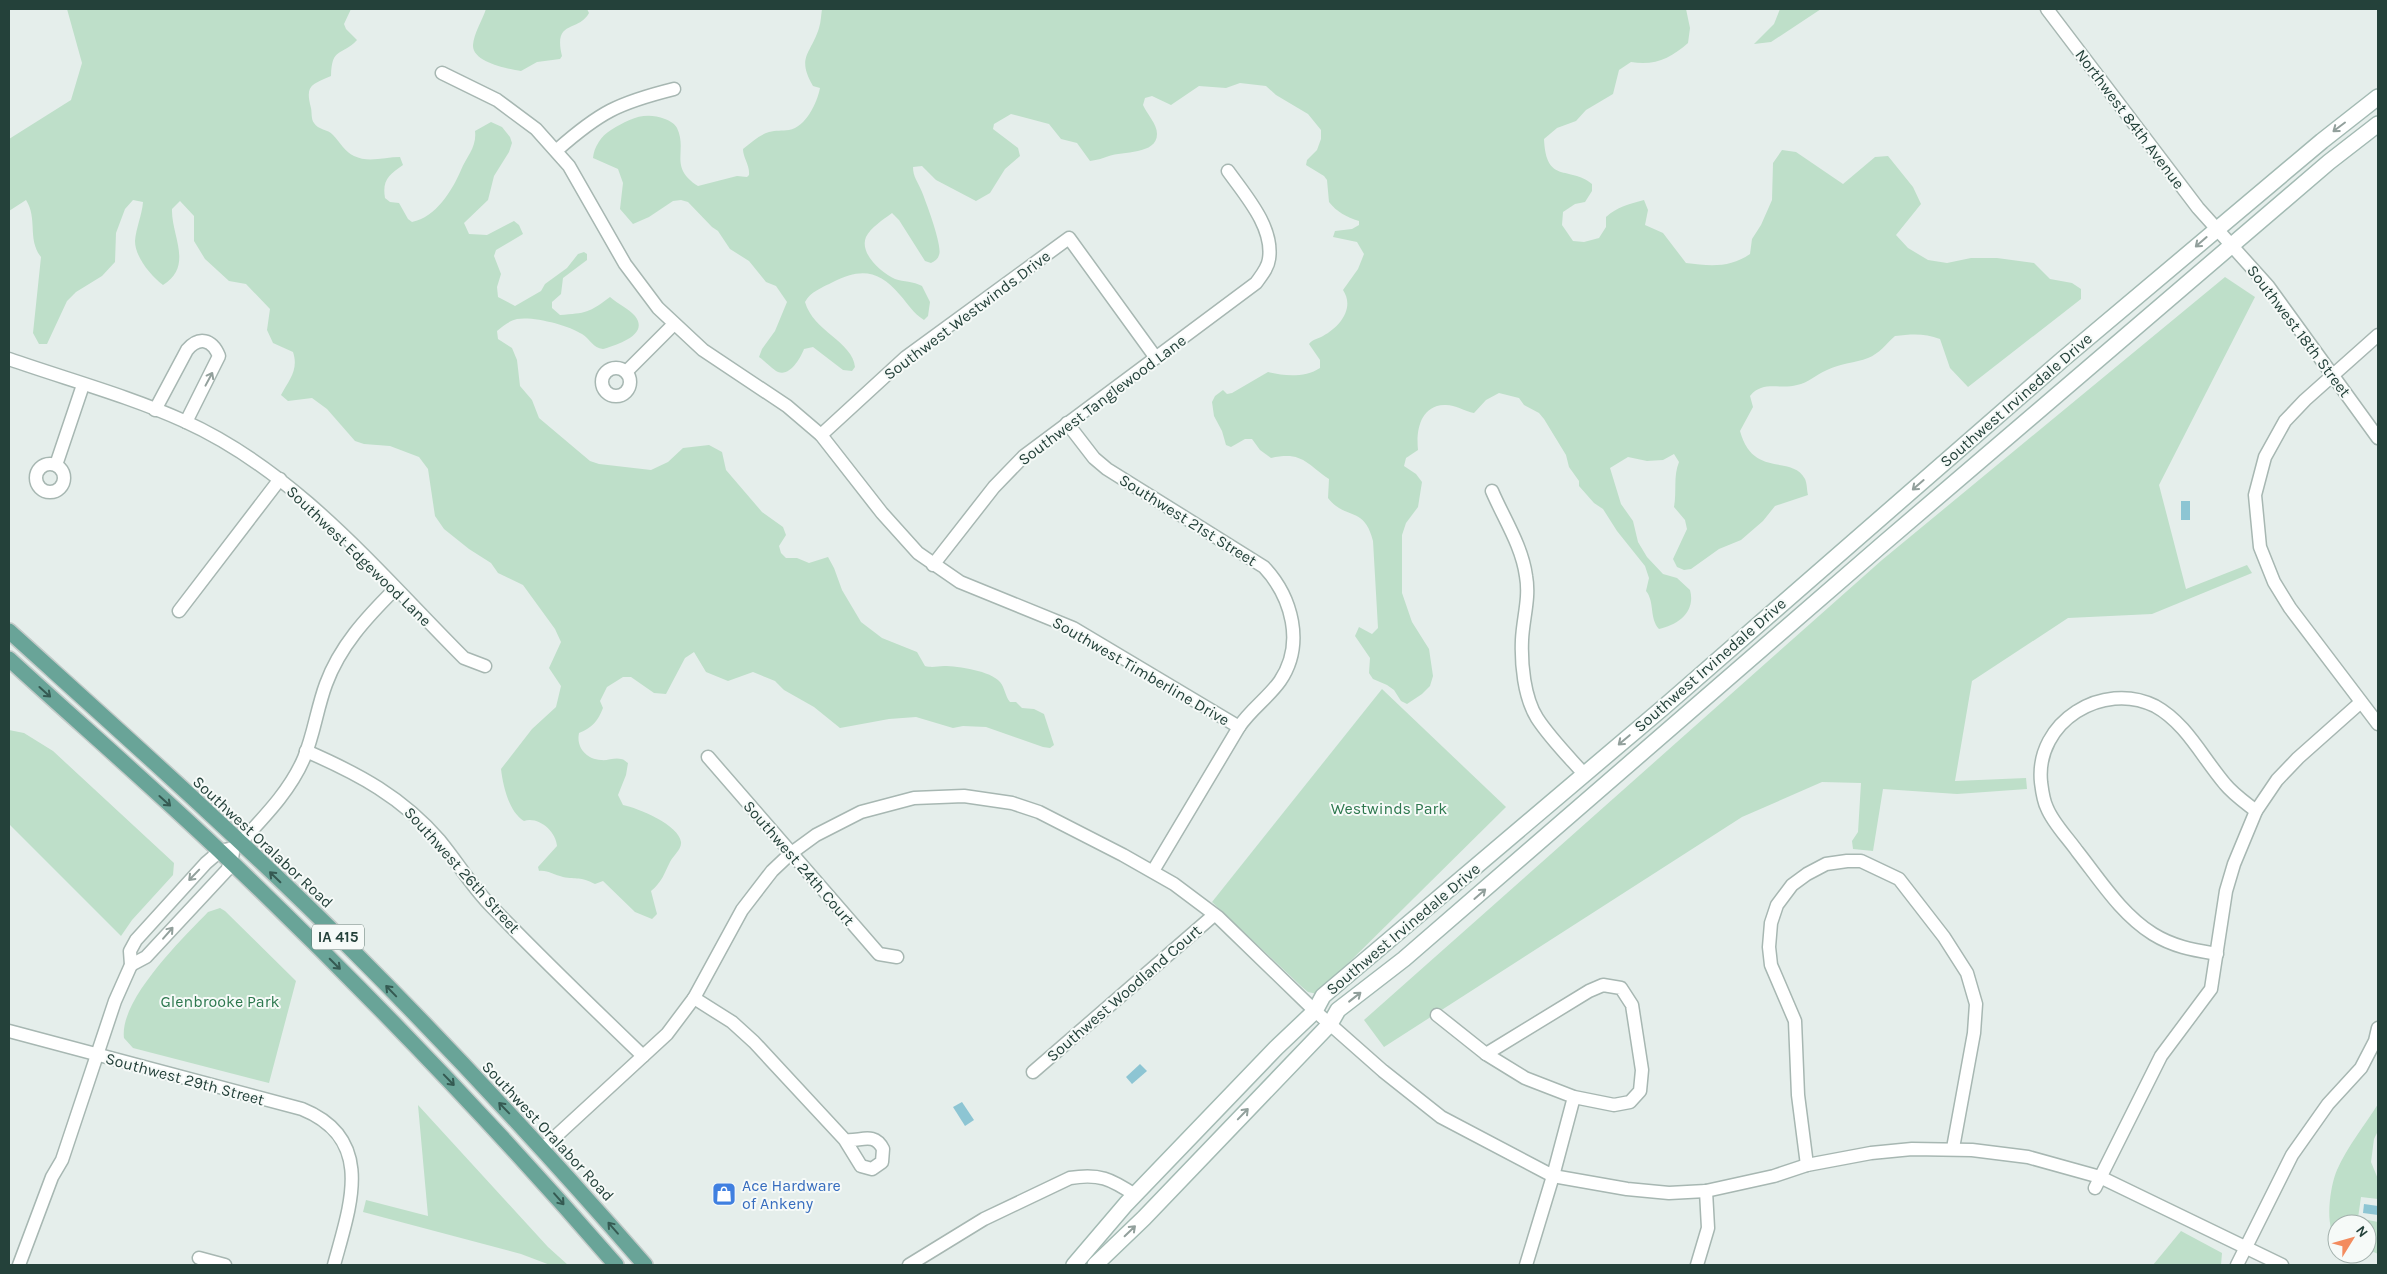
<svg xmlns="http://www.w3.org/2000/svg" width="2387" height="1274" font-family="Karla,sans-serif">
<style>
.green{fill:#bedfc9}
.water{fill:#8dc5d3}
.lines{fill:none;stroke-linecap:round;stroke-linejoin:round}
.street-casing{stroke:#a7b7b2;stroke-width:15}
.secondary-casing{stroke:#a3bab3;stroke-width:18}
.primary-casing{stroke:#c2cac8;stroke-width:18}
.street{stroke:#fff;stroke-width:12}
.secondary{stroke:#fff;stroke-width:15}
.primary{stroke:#69a498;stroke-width:15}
.oneway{stroke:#92a09c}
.oneway2{stroke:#355a52}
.labels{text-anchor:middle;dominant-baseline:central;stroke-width:4;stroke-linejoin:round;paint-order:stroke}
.shield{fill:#f6faf8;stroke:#637873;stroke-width:1}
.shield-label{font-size:15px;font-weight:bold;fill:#24413a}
.street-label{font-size:16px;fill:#24413a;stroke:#f6faf8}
.park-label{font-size:16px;fill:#2d784e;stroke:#f6faf8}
.shop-label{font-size:16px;fill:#366cbe;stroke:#f6faf8;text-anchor:start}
</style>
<rect width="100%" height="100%" fill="#e5eeeb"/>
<g class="green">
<path d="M 67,9 L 351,9 L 344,24 L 346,29 L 357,40 C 341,57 332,46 331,76 C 311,85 305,85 311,108 C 312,113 311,119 314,123 C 318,130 328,129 333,135 C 340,142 345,152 354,156 C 368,163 385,157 400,157 L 403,165 C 389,175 382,180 385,198 L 390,202 L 399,203 L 408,219 L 412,222 C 436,217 452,191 461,170 C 467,156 477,147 475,131 L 491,122 L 502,127 L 510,137 L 512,143 L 509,152 L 494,176 L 488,200 L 464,223 L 469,234 L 487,235 L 514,221 L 519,225 L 523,234 L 496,250 L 494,256 L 501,274 L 497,287 L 498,297 L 515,306 L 541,291 L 545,284 L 567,268 L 578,254 L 584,252 L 587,254 L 587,260 L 563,278 L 561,294 L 552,302 L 552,308 L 560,315 C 586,313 589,313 610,297 C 618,304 629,309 635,316 C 650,335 616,345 603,349 C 593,348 590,339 582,334 C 568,325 533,316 517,319 C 509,321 503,326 497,331 L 498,339 L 512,348 L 517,360 L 520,386 L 532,400 L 539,418 L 590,461 L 599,464 L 651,470 L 668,462 L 683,448 L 709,445 L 722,452 L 726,470 L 762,512 L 783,527 L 786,535 L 779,546 L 781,553 L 786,558 L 797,558 L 809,563 L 828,557 L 834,568 L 842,590 L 861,622 L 882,638 L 917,652 L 925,666 C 933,668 937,666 944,666 C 958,666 991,671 1000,682 C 1005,688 1005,696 1010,702 L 1016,702 L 1022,708 L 1034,709 L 1044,714 L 1054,745 L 1050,748 L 1043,747 L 986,727 L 963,726 L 953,728 L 916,717 L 889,719 L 840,728 L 814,707 L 784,690 L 775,681 L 753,672 L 728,681 L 706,672 L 694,652 L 685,658 L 666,694 L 654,693 L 631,677 L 623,677 L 607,687 L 600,701 L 603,708 C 598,721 592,728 579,733 C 576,747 586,759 601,760 C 607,761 615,757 621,759 C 624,759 626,762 628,763 L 626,775 L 618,795 L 623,805 C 638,808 679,825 681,842 C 682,849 673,856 670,862 C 664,874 662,882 651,891 L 657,914 L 652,919 L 635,912 L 603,881 L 595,884 C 580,876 577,880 563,877 C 554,875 548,870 539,871 L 538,867 L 557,846 C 556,831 538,816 524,821 C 509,812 503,786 501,769 L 532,729 L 556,707 L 561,686 L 549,668 L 561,642 L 555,629 L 523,585 L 498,573 L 491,563 L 469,549 L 444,529 L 435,516 L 428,469 L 419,457 L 390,446 L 364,444 L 355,441 L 327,409 L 312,398 L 288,401 L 281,395 C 289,380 299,370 293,352 L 273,343 L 267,330 L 270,309 L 246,284 L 229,281 L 205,259 L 194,241 L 194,216 L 180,201 L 172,209 C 171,235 194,266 163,285 C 151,276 135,257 135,241 C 136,228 142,215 143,202 L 133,200 L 125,209 L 116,233 L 115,262 L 102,276 L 76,292 L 67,301 L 47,344 L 39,344 L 33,333 L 41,257 C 27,239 38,219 26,200 L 9,211 L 9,139 L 71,100 L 82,63 Z"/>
<path d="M 486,9 L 587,9 L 589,13 C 578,33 553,19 562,56 L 560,59 L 537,62 L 521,71 C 508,69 472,62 473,45 C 474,33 482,21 486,9 Z"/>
<path d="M 822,9 L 1686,9 L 1690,28 L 1688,43 C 1671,58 1655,66 1631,62 L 1619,70 L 1613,94 L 1586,110 L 1576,121 L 1557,128 L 1544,139 C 1546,185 1569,165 1592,184 L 1592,191 L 1585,202 L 1575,204 L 1563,212 L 1562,225 L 1573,241 L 1584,242 L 1599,238 L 1606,227 L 1606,217 C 1617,207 1629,204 1644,200 L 1648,210 L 1645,225 L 1663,233 L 1686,263 C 1710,266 1730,268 1750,254 L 1752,239 L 1761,225 L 1772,200 L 1773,163 L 1782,150 L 1796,152 L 1843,184 L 1875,157 L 1888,156 L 1913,187 L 1921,204 L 1896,235 L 1908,248 L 1928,260 L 1947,263 L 1971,258 L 1997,258 L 2034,263 L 2050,279 L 2072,283 L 2081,289 L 2081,299 L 1968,387 L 1950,368 L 1940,339 C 1925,333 1911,334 1895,336 C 1887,343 1879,354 1868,358 C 1855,363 1841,363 1827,370 C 1817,374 1808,383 1797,385 C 1780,390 1763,380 1750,396 L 1753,407 L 1740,431 C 1753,479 1792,454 1805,479 C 1807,483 1807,491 1808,495 L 1775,506 L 1763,521 L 1741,540 L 1719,549 L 1691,569 L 1684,570 L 1677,567 L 1673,559 L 1687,529 L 1685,520 L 1674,507 C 1677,491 1673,477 1679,462 L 1674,454 L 1663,460 L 1647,461 L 1628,457 L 1610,468 L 1621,504 L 1633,521 L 1638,542 L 1647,557 L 1663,574 L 1677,578 L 1690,590 C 1696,612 1678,625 1659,629 C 1649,618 1655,602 1646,591 L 1649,578 L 1645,566 L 1617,531 L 1603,509 L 1594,503 L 1579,486 L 1579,481 L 1569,467 L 1566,455 L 1544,419 L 1539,413 L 1524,405 L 1519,398 L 1499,393 L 1486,400 L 1474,413 C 1464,411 1454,404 1444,405 C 1420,406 1416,431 1418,450 L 1406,458 L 1404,466 L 1416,474 L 1422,482 L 1418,507 L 1406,523 L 1402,535 L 1402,593 L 1412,622 L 1429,649 L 1433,676 L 1430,686 L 1422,694 L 1407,704 L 1401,701 L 1394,690 L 1387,685 L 1373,679 L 1369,673 L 1370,658 L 1355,636 L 1359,627 L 1372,634 L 1378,628 L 1373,541 C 1364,505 1346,521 1328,498 L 1329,479 C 1306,464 1303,451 1271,458 L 1260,450 L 1252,439 L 1245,439 L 1231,447 L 1226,445 L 1222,431 L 1214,416 L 1212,402 L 1215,396 L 1223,390 L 1227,394 L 1232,393 L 1268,372 C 1283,376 1305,378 1320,368 L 1320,360 L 1309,344 C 1313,339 1318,339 1323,336 C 1340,327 1355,308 1343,290 L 1358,269 L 1364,254 L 1357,242 L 1333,237 L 1335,231 L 1352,229 L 1359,225 L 1359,221 C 1346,217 1337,212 1329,202 L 1327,180 L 1324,176 L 1306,165 L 1307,160 L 1317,150 L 1321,139 L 1321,130 L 1308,114 L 1276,95 L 1266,86 L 1240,83 L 1226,88 L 1199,86 L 1171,105 L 1152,96 L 1145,98 L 1143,105 C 1147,114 1157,124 1157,134 C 1157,155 1122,151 1109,156 C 1103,158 1098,160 1090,161 L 1077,143 L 1061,139 L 1049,124 L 1011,114 L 994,124 L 993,129 L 1018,148 L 1020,156 L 1005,169 L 990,193 L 976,201 L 936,180 L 922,166 L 913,167 C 913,177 918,182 922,192 C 926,202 943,247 939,255 C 938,259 935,261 931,263 L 925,261 L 899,220 L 892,213 C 884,219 870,228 866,237 C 859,254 882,273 895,279 C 904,282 913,281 922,286 L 930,302 L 928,316 L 924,320 C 913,313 908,304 900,295 C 879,270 861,268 833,282 C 823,287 810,292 805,302 C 813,331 853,342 855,367 L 852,371 L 843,370 L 813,347 L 804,349 C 801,357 790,377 778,372 C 772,369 765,361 759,357 L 762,349 L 775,331 L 787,302 L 776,286 L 766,282 L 749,261 L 730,249 L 718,231 L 712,227 L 688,202 L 681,200 L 673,201 L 649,217 L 633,224 L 620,209 L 623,183 L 618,169 L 593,158 C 594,147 601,136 611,130 C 629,119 644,111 665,119 C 670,121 674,123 677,128 C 688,151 668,167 698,186 L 737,176 L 747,177 L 749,175 C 750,165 743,158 743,149 C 752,142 759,135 769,132 C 776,130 782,131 789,130 C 806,127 817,103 820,88 L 813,86 C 796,57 811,54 819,28 C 821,22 821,15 822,9 Z"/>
<path d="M 1780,9 L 1821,9 L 1771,42 L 1754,44 L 1774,24 Z"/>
<path d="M 2225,277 L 2255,297 L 2159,485 L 2186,589 L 2247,565 L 2252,573 L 2152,614 L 2068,618 L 1972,681 L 1955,781 L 2026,778 L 2027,789 L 1957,794 L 1883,789 L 1873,851 L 1853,849 L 1852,841 L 1858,832 L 1861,783 L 1822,782 L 1742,817 L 1384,1047 L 1364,1020 L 1882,560 Z"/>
<path d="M 1382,689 L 1506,807 L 1317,994 L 1308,992 L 1302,987 L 1212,902 Z"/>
<path d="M 9,730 L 24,733 L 53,751 L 174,863 L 173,875 L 132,920 L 121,936 L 9,824 Z"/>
<path d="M 220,908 L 225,911 L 296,981 L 269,1083 L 133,1048 L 124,1038 C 119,1000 183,938 208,912 Z"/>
<path d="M 2378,1104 L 2378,1131 L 2374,1139 L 2371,1162 L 2378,1179 L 2378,1199 L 2361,1197 L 2358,1218 L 2378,1222 L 2378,1254 L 2367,1249 L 2367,1224 L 2337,1224 L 2337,1240 C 2324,1227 2330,1186 2337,1170 C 2347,1147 2365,1125 2378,1104 Z"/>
<path d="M 418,1105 L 548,1247 L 568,1265 L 550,1265 L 521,1254 L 363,1212 L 366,1200 L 428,1216 Z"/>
<path d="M 2181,1231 L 2222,1253 L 2221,1265 L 2153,1265 Z"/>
</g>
<g class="water">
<rect x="2181" y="501" width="9" height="19"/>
<path d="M 1140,1064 L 1147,1071 L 1132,1084 L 1126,1077 Z"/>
<path d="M 962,1102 L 974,1120 L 965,1126 L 953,1107 Z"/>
<path d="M 2364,1204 L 2378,1206 L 2378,1215 L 2363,1213 Z"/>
</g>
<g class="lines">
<g class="street-casing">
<g id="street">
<path d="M 2047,9 L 2198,208 L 2268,286 L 2378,438"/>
<path d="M 442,73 L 497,100 L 536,129 L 569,166 L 625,264 L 658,308 L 703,350 L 787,406 L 821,435 L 882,513 L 918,553 L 960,582 L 1073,628 L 1239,727"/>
<path d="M 557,150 C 600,112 618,103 674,89"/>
<path d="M 2378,335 L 2305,400 L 2285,421 L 2265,457 L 2255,495 L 2260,547 L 2274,582 L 2290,608 L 2378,724"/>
<path d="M 9,359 C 66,379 129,396 184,421 C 297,472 378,572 464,658 L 485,666"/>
<circle cx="616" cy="382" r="14"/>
<path d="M 626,372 L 674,324"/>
<path d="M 155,410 L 187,350 C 199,336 212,339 219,356 L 186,422"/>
<path d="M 1067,423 L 1094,458 L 1107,469 L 1264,567 C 1292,597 1305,644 1280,681 C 1268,698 1250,710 1239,727 L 1153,871"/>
<path d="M 821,435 L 906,357 L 1069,238 L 1156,358"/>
<circle cx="50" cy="478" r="14"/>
<path d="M 56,465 L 83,385"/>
<path d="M 1492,491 C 1504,519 1522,546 1526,576 C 1530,598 1523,618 1522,640 C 1521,664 1524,697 1537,718 C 1550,738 1568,756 1584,774"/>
<path d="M 933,565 L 994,487 L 1024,456 L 1256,283 C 1261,276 1268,268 1269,259 C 1274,227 1245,195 1228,171"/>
<path d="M 179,611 L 280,479"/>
<path d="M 306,751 C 359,774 402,797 440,841 C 458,863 472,887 492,907 C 541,958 592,1007 643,1056"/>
<path d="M 708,757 L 879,954 L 897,957"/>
<path d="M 2217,954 C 2194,950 2174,947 2153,934 C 2121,914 2100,880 2077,851 C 2067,837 2053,823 2047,808 C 2043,800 2042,790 2041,782 C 2035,722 2103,680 2155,706 C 2186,723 2202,757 2225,784 C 2233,794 2246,803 2256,811"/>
<path d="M 131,965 L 146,957 L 227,870 L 231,862 L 233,853"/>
<path d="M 694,998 L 732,1022 L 754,1042 L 845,1140 L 861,1166 L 872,1169 L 882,1162 L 883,1149 C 874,1131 860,1142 845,1140"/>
<path d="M 1437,1015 L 1486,1054"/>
<path d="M 9,1031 L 302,1109 C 376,1139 350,1206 334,1265"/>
<path d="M 1033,1072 L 1214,915"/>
<path d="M 542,1149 L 667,1034 L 694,998 L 742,910 L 772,871 L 790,854 L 816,835 L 861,812 L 914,798 L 964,796 L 1012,803 L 1039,812 L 1123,855 L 1174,884 L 1218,917 L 1315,1011 L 1383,1071 L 1441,1117 L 1553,1176 L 1627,1189 L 1669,1193 L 1706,1191 L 1774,1176 L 1807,1165 L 1871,1153 L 1912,1149 L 1972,1150 L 2028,1157 L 2100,1177 L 2282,1265"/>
<path d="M 1807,1165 L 1798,1095 L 1795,1021 L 1771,965 L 1769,947 L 1771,923 L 1777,905 L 1792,885 L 1807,874 L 1826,864 L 1847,861 L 1861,861 L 1899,879 L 1944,937 L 1967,973 L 1976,1004 L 1974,1033 L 1953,1148"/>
<path d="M 2095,1188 L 2161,1056 L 2211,989 L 2226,891 L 2234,864 L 2256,811 L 2277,780 L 2298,758 L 2361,702"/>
<path d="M 199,1258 L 225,1265"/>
<path d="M 19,1265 L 52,1177 L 62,1160 L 115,1001 L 131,965 L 130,951 L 136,940 L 206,863 L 220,851 L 233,848 L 240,843 C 264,817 290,791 304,758 C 314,734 317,708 326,684 C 340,646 366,618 395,589"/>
<path d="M 909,1265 L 984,1219 L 1070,1178 C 1099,1173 1111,1179 1135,1195"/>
<path d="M 1526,1265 L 1553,1176 L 1574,1097 L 1614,1105 L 1630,1102 L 1640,1091 L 1642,1070 L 1632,1005 L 1621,988 L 1603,985 L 1589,991 L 1486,1054 L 1525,1078 L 1574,1097"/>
<path d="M 1697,1265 L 1708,1228 L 1706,1191"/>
<path d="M 2237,1265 L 2292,1155 L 2328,1104 L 2361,1068 L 2375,1041 L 2378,1028"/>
</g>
</g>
<g class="secondary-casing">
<g id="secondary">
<path d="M 1074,1265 L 1126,1204 L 1276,1048 L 1315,1011 L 1323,996 L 1665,706 L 2063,359 L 2322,141 L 2378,97"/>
<path d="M 1095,1265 L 1144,1218 L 1330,1024 L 1338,1010 L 1404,959 L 1884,543 L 2329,162 L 2378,124"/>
</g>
</g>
<g class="primary-casing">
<g id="primary">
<path d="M 9,631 C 125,736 242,840 353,951 C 454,1052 551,1157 645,1265"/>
<path d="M 9,659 C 81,725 155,789 226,857 C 362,987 493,1123 616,1265"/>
</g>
</g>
<use href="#street" class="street"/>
<use href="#secondary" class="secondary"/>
<use href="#primary" class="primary"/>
</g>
<defs><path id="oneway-shaft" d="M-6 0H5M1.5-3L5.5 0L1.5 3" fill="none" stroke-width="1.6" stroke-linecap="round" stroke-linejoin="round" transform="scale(1.25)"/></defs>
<g class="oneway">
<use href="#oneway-shaft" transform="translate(2339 127) rotate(143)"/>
<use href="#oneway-shaft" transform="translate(2201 242) rotate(139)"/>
<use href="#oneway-shaft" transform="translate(209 379) rotate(-62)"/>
<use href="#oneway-shaft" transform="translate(1918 485) rotate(139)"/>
<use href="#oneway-shaft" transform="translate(1624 740) rotate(140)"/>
<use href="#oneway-shaft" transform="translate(194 875) rotate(134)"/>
<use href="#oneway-shaft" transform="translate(1480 894) rotate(-41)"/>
<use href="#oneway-shaft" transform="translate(168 933) rotate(-49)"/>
<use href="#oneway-shaft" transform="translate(1355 997) rotate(-38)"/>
<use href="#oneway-shaft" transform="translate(1243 1114) rotate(-46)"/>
<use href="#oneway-shaft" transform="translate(1130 1231) rotate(-44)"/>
</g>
<g class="oneway2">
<use href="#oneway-shaft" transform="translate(45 692) rotate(42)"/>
<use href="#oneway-shaft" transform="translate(165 801) rotate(42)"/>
<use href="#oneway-shaft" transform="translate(275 877) rotate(-136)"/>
<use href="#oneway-shaft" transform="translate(335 964) rotate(45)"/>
<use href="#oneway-shaft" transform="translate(391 991) rotate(-134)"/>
<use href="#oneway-shaft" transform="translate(449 1080) rotate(46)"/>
<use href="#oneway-shaft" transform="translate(504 1108) rotate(-134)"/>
<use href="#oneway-shaft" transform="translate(559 1199) rotate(49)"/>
<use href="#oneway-shaft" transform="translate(613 1228) rotate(-131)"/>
</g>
<defs>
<g id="shop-square" transform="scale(1.25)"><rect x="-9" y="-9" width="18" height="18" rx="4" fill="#3f7fe0" stroke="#f6faf8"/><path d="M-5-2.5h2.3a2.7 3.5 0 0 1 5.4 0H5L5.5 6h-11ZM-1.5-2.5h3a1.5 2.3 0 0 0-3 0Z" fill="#fff"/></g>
</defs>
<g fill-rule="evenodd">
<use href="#shop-square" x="724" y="1194"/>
</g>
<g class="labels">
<rect class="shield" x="312" y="924.5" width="52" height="25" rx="4"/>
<g class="shield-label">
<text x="338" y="937">IA 415</text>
</g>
<g class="street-label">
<text transform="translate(2130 119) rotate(53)">Northwest 84th Avenue</text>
<text transform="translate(967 315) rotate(-37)">Southwest Westwinds Drive</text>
<text transform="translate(2299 331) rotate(53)">Southwest 18th Street</text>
<text transform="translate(1102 400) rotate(-37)">Southwest Tanglewood Lane</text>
<text transform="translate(2016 400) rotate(-41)">Southwest Irvinedale Drive</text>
<text transform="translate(1188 520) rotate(32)">Southwest 21st Street</text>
<text transform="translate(359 556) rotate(44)">Southwest Edgewood Lane</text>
<text transform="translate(1710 665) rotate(-41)">Southwest Irvinedale Drive</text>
<text transform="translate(1141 671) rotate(30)">Southwest Timberline Drive</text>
<text transform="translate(263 842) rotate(43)">Southwest Oralabor Road</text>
<text transform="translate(799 863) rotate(49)">Southwest 24th Court</text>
<text transform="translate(462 870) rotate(48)">Southwest 26th Street</text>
<text transform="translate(1403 929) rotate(-40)">Southwest Irvinedale Drive</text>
<text transform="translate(1124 993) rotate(-41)">Southwest Woodland Court</text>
<text transform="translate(185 1079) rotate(15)">Southwest 29th Street</text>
<text transform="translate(548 1131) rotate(47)">Southwest Oralabor Road</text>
</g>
<g class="park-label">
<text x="1389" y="808">Westwinds Park</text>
<text x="220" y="1001">Glenbrooke Park</text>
</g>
<g class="shop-label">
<text x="742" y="1185">Ace Hardware<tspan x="742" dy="18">of Ankeny</tspan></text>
</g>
</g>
<rect width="2387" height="1274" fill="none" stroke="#24413a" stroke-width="20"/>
<g transform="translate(2352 1239) rotate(53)"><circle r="24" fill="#f6faf8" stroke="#a2b0ac"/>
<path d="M0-4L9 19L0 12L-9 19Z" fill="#f38b5e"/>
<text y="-8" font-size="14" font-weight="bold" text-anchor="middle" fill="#24413a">N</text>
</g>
</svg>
